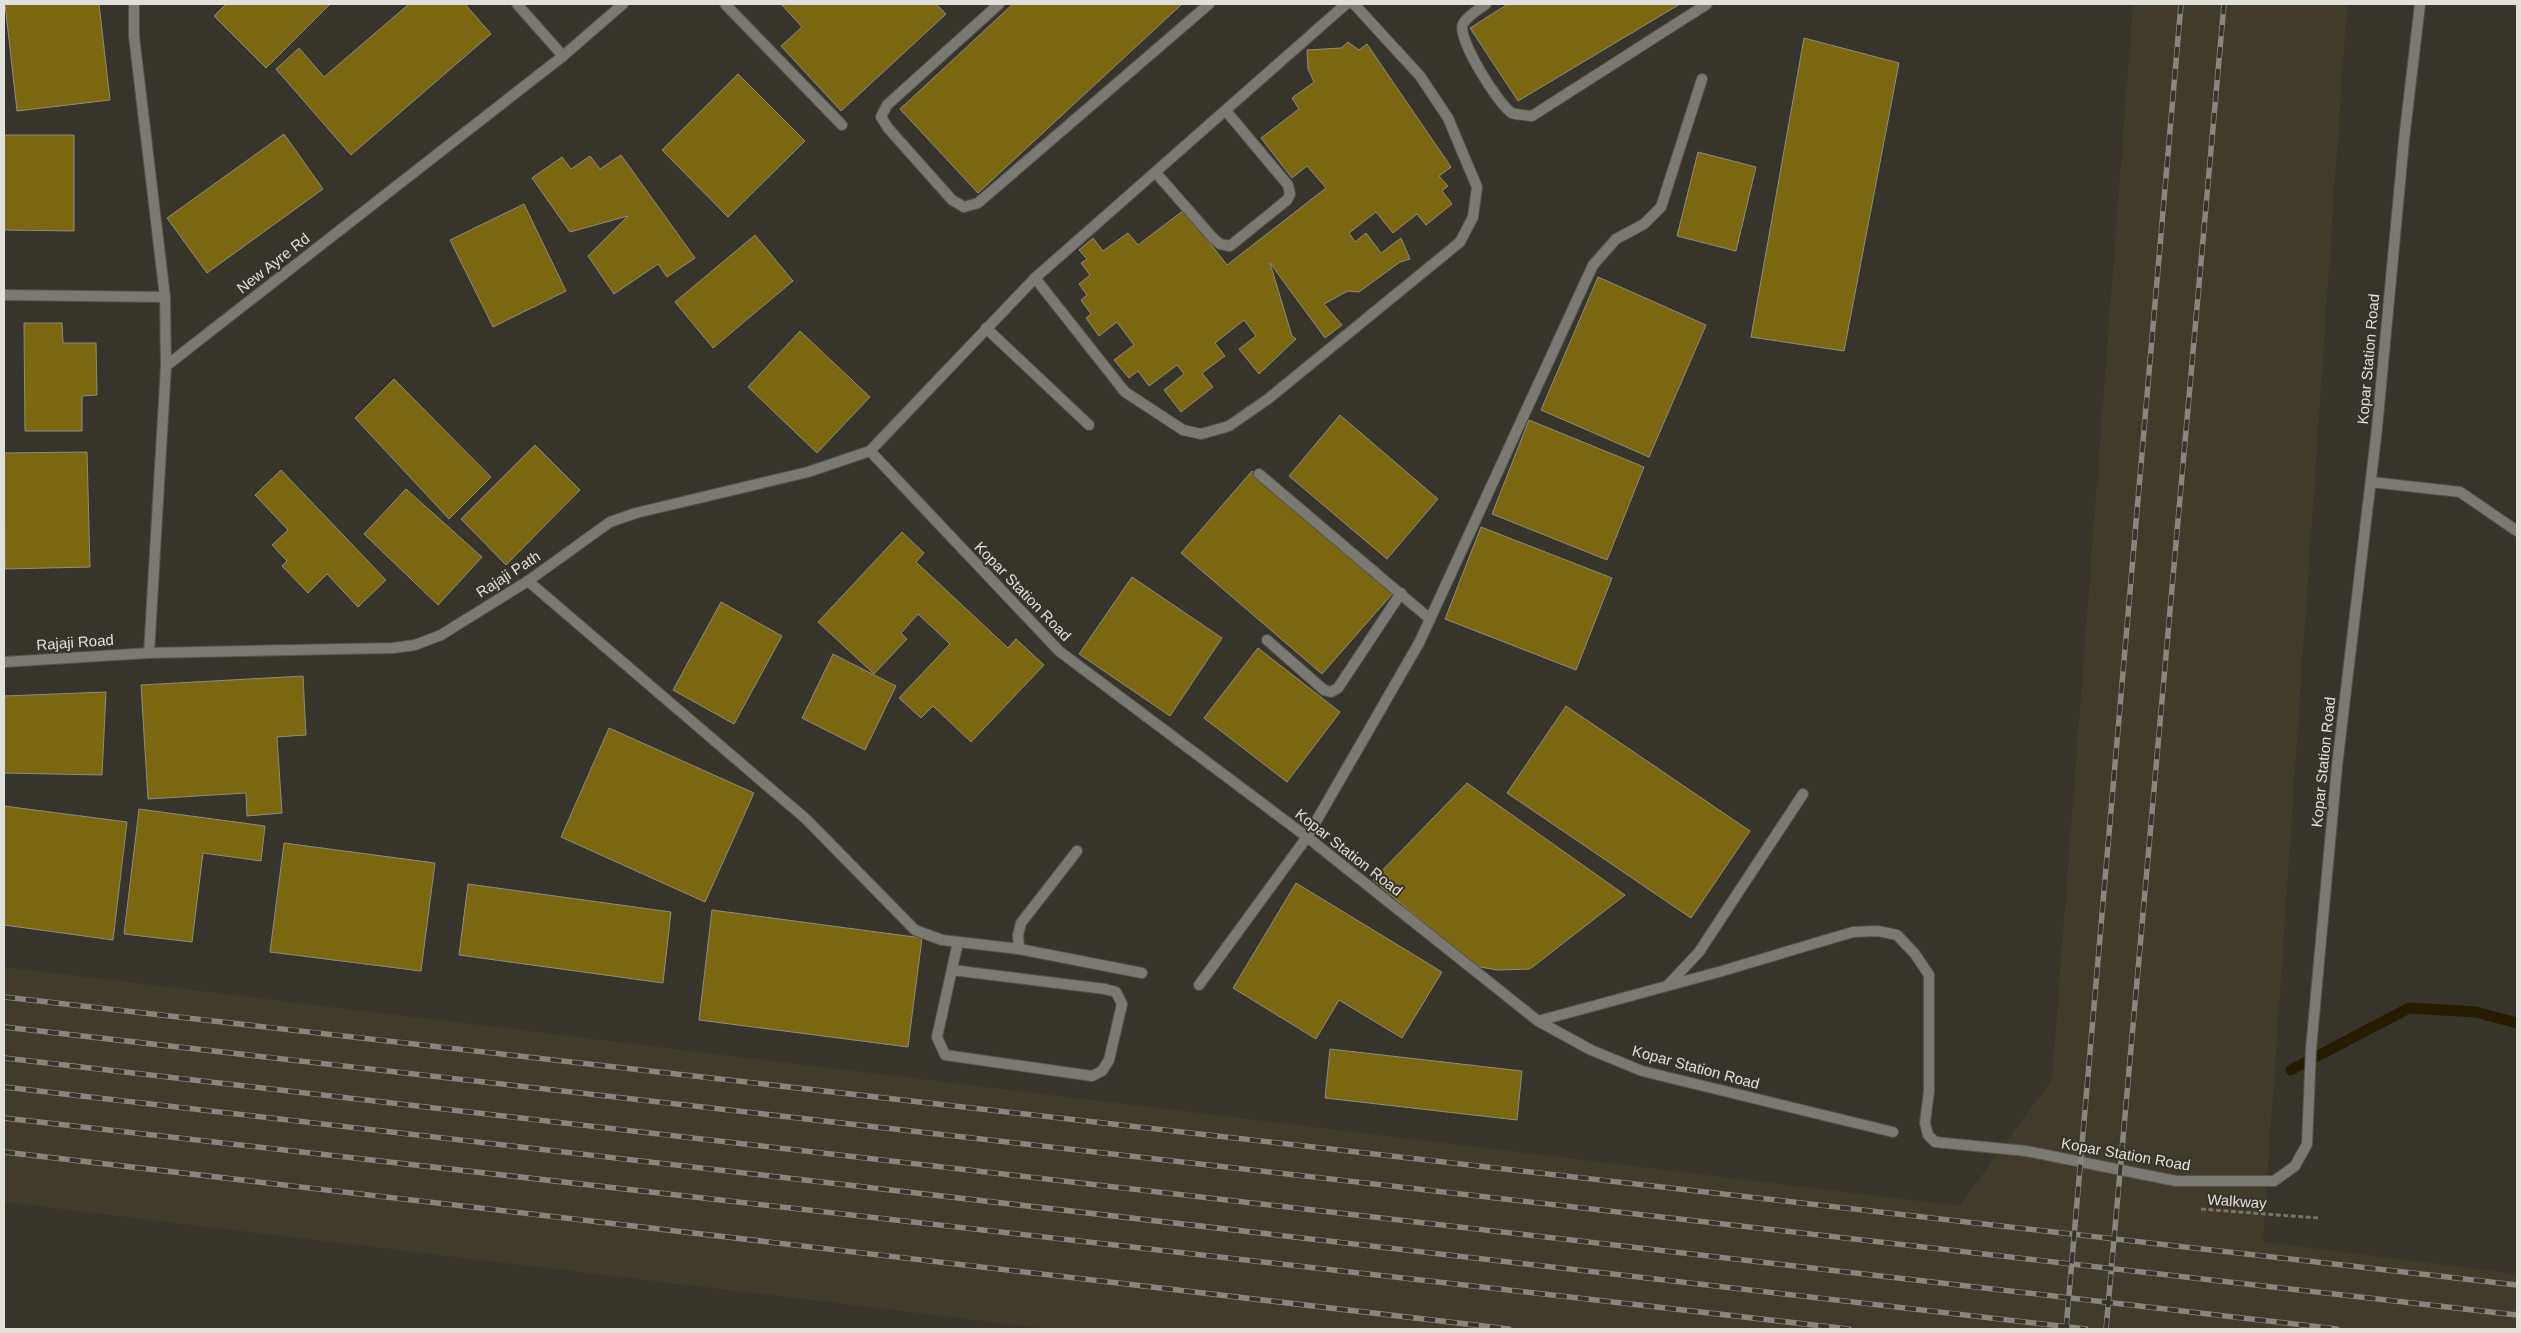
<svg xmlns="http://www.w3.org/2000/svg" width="2521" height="1333" font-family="Helvetica,sans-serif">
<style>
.built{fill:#403b2b}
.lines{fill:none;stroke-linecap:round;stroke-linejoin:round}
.stream{stroke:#261d00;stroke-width:11}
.building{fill:#7b6710;stroke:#8f8c80}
.street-casing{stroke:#56544a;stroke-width:12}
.path{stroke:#76746b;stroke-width:3;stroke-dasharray:5 2.5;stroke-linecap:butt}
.street{stroke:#7b7974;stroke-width:10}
.rail-casing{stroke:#88867e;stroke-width:5.5}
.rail{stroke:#37352b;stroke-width:4;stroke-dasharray:11;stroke-linecap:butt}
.labels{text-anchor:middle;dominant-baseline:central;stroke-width:4;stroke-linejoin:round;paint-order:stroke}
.street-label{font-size:15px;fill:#e2e0da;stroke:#37352b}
</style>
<rect width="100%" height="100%" fill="#37352b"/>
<path class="built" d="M 2133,4 L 2347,4 L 2263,1242 L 2517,1274 L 2517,1329 L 1049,1329 L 4,1202 L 4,967 L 1959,1206 L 2052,1080 Z"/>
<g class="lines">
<path class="stream" d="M 2291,1070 L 2409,1008 L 2476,1012 L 2517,1023"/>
</g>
<g class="building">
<path d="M 5,4 L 99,4 L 110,100 L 17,111 Z"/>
<path d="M 226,4 L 330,4 L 266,68 L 214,16 Z"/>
<path d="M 409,4 L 465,4 L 491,34 L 351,155 L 276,69 L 299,48 L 324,77 Z"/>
<path d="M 781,4 L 936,4 L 946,14 L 841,111 L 781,46 L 802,27 Z"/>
<path d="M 1013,4 L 1182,4 L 978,193 L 900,109 Z"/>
<path d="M 1508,4 L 1680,4 L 1518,101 L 1470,28 Z"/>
<path d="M 1804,38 L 1899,63 L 1844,351 L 1751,337 Z"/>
<path d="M 1348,42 L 1359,50 L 1367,44 L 1451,167 L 1439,176 L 1448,186 L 1442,191 L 1452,204 L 1426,225 L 1417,214 L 1393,233 L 1376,212 L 1349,233 L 1355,242 L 1366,233 L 1381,253 L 1401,238 L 1410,259 L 1400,262 L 1359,292 L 1348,291 L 1324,304 L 1342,325 L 1325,338 L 1270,263 L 1292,336 L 1296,339 L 1259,374 L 1239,349 L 1256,336 L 1244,320 L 1215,343 L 1225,356 L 1202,373 L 1213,387 L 1181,412 L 1164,390 L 1184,374 L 1177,365 L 1149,386 L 1138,371 L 1129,378 L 1114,360 L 1134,345 L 1117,322 L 1099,336 L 1086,318 L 1091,314 L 1081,300 L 1087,295 L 1079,284 L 1090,275 L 1081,263 L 1087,259 L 1079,250 L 1093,238 L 1103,251 L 1128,233 L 1138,245 L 1184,210 L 1227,265 L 1326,188 L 1307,166 L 1292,178 L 1261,138 L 1299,109 L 1292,98 L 1314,82 L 1308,69 L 1307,50 L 1341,48 Z"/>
<path d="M 738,74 L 805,141 L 728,217 L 662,150 Z"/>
<path d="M 284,134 L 323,189 L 207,273 L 167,218 Z"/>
<path d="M 4,135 L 74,135 L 74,231 L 4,230 Z"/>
<path d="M 1698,152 L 1756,167 L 1736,251 L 1677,236 Z"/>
<path d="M 621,155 L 695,258 L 667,277 L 658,264 L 614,294 L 588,256 L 628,216 L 570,232 L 532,178 L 562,157 L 571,169 L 590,156 L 600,169 Z"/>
<path d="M 524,204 L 566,291 L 493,327 L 450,240 Z"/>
<path d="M 755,235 L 793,281 L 713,348 L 675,302 Z"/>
<path d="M 1598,277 L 1706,325 L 1649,457 L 1541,410 Z"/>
<path d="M 24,323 L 62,323 L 63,343 L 96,343 L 97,395 L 82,396 L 82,431 L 25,431 Z"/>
<path d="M 800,331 L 870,397 L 817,453 L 748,387 Z"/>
<path d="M 394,379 L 491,477 L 449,519 L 355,418 Z"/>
<path d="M 1340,415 L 1438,499 L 1387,559 L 1289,476 Z"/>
<path d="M 1529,420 L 1644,467 L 1607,560 L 1492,514 Z"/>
<path d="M 535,445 L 580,490 L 506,565 L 461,519 Z"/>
<path d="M 87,452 L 90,567 L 5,569 L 4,453 Z"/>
<path d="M 281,470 L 386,580 L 358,607 L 327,574 L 308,593 L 282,566 L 287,561 L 272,545 L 288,530 L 255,495 Z"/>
<path d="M 1252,471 L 1393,593 L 1322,674 L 1181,553 Z"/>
<path d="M 406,489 L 482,557 L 438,605 L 364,534 Z"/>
<path d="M 1481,527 L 1612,578 L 1576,670 L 1445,619 Z"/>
<path d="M 902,532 L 924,553 L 916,562 L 1008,648 L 1016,639 L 1044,665 L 971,742 L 933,706 L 921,718 L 899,698 L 950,644 L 918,614 L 901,633 L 907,639 L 874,674 L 818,622 Z"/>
<path d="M 1132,577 L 1222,638 L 1170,716 L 1079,654 Z"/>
<path d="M 721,602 L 782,636 L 734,724 L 673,690 Z"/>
<path d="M 1258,648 L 1340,712 L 1287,782 L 1204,718 Z"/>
<path d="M 833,654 L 896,686 L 865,750 L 802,718 Z"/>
<path d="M 303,676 L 306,735 L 277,737 L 282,813 L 247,816 L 246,793 L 148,799 L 141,685 Z"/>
<path d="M 106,692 L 102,775 L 4,773 L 4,696 Z"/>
<path d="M 1566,706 L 1750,831 L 1691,918 L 1507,793 Z"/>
<path d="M 609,728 L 754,793 L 705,902 L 561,837 Z"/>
<path d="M 1467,783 L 1625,895 L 1530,969 L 1497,970 L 1475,966 L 1373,880 Z"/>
<path d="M 4,806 L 127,822 L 113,940 L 4,925 Z"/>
<path d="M 139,809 L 265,826 L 261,861 L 203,853 L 192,942 L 124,934 Z"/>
<path d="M 284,843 L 435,863 L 421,971 L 270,952 Z"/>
<path d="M 1296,883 L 1442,972 L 1402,1038 L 1339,1000 L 1316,1039 L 1233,988 Z"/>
<path d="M 468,884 L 671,912 L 663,983 L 459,955 Z"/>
<path d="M 712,910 L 922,938 L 908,1047 L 699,1020 Z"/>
<path d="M 1330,1049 L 1522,1071 L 1517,1120 L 1325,1098 Z"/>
</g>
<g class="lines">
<g class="street-casing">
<g id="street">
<path d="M 134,4 L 134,36 L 165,297"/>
<path d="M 517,4 L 563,56"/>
<path d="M 725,4 L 842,125"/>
<path d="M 999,4 L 887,105 L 881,117 L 888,128 L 952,200 L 964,207 L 978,203 L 1209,4"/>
<path d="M 1486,4 C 1479,9 1467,16 1463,24 C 1456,37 1499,106 1512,113 C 1517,115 1526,115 1532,116 L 1707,4"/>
<path d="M 1156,173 L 1212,237 L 1220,244 L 1230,246 L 1287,200 L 1290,194 L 1288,185 L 1226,111"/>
<path d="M 1035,278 L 1125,392 L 1183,430 L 1201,434 L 1229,426 L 1268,399 L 1460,242 L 1473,217 L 1477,187 L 1448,118 L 1420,76 L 1354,4"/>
<path d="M 4,295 L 165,297 L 166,366"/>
<path d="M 986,328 L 1089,425"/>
<path d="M 870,451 L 1059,651 L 1307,837 L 1538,1021 L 1591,1050 L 1642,1071 L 1893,1132"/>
<path d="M 1259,474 L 1430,619"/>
<path d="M 2371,482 L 2460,492 L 2517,531"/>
<path d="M 528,581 L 806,819 L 915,930 L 942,940 L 1019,949"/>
<path d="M 1267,640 L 1324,690 L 1331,692 L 1338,688 L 1401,593"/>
<path d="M 149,653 L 166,366 L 563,56 L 623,4"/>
<path d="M 4,662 L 149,653 L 393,648 L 415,645 L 441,635 L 528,581 L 610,522 L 636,513 L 808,472 L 870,451 L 1035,278 L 1346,4"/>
<path d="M 1077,851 L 1021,923 L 1018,935 L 1019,949 L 1142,973"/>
<path d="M 952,970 L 1105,989 L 1116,992 L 1122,1004 L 1109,1060 L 1102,1071 L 1092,1076 L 945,1055 L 937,1037 L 958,942"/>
<path d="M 1199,985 L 1307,837 L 1419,643 L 1593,265 L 1616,239 L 1644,224 L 1661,207 L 1702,79"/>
<path d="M 1668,985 L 1699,952 L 1803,794"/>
<path d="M 1538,1021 L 1722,971 L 1853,932 L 1878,931 L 1897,935 L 1915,954 L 1929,975 L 1929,1091 L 1925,1123 L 1928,1135 L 1935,1142 L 2026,1151 L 2176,1181 L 2274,1181 L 2295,1166 L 2307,1144 L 2311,1049 L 2337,766 L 2377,428 L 2404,140 L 2420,4"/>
</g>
</g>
<path class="path" d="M 2201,1209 L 2318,1218"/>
<use href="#street" class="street"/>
<g class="rail-casing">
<g id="rail">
<path d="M 4,997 L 2517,1285"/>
<path d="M 4,1027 L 2517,1315"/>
<path d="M 4,1058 L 2337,1329"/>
<path d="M 4,1087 L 2086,1329"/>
<path d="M 4,1118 L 1849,1329"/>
<path d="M 4,1152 L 1509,1329"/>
<path d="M 2066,1329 L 2181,4"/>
<path d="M 2106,1329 L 2224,4"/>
</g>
</g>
<use href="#rail" class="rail"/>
</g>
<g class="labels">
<g class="street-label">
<text transform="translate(273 263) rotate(-38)">New Ayre Rd</text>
<text transform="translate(2368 359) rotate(-85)">Kopar Station Road</text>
<text transform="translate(508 574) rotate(-33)">Rajaji Path</text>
<text transform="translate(1023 591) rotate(46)">Kopar Station Road</text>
<text transform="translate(75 642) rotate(-4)">Rajaji Road</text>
<text transform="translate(2323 762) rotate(-84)">Kopar Station Road</text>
<text transform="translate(1349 852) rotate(38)">Kopar Station Road</text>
<text transform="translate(1696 1067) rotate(15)">Kopar Station Road</text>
<text transform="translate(2126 1154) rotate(10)">Kopar Station Road</text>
<text transform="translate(2237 1201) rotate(4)">Walkway</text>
</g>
</g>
<rect width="2521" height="1333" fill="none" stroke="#e2e0da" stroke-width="10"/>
</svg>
